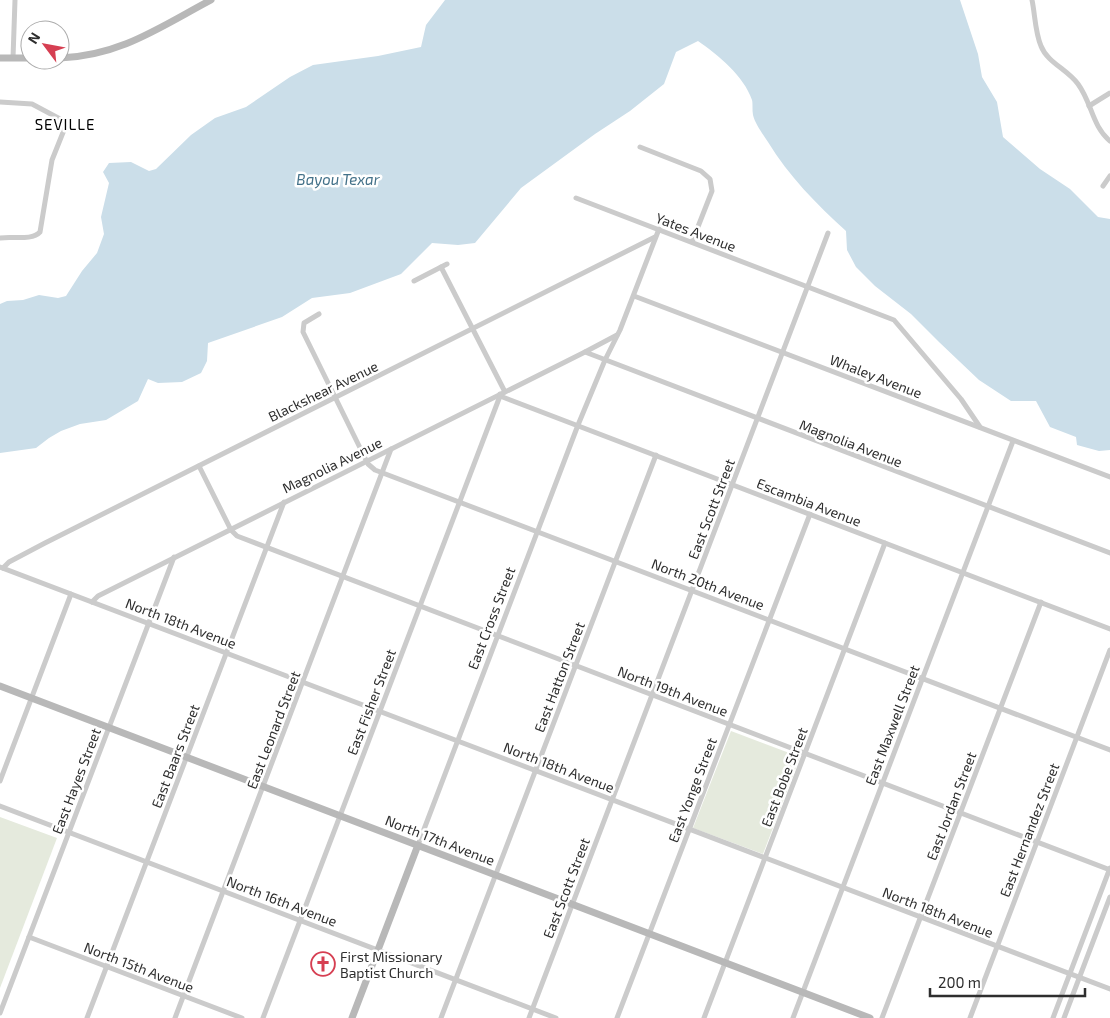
<svg xmlns="http://www.w3.org/2000/svg" width="1110" height="1018" font-family="'Exo 2',sans-serif">
<style>
.green{fill:#e5eadd}
.water{fill:#cbdee9}
.lines{fill:none;stroke-linecap:round;stroke-linejoin:round}
.street{stroke:#cbcbcb;stroke-width:5}
.secondary{stroke:#b8b8b8;stroke-width:7}
.labels{text-anchor:middle;dominant-baseline:central;stroke-width:5;stroke-linejoin:round;paint-order:stroke}
.street-label{font-size:14px;fill:#2e2e2e;stroke:#fff}
.poi-label{font-size:14px;fill:#2e2e2e;stroke:#fff;text-anchor:start}
.neighbourhood-label{font-size:15px;letter-spacing:1px;fill:#000;stroke:#fff}
.water-label{font-size:15px;font-style:italic;fill:#437189;stroke:#fff}
</style>
<rect width="100%" height="100%" fill="#fff"/>
<g class="green">
<path d="M 731,731 L 800,757 L 763,854 L 693,828 Z"/>
<path d="M 0,817 L 57,838 L 0,988 Z"/>
</g>
<path class="water" d="M 445,0 L 960,0 L 978,54 L 982,77 L 997,102 L 1003,137 L 1040,169 L 1070,189 L 1098,217 L 1110,219 L 1110,450 L 1099,451 L 1077,445 L 1076,437 L 1050,427 L 1036,401 L 1011,401 L 979,380 L 939,342 L 911,314 L 875,286 L 856,267 L 847,250 L 846,231 C 817,205 788,175 768,142 C 763,134 755,124 753,115 C 752,110 753,104 752,100 C 744,76 718,55 698,41 L 676,52 L 664,84 L 630,111 L 595,134 L 521,188 L 475,243 L 458,245 L 432,243 L 401,274 L 350,293 L 312,298 L 282,317 L 208,343 L 207,361 L 201,373 L 182,382 L 158,383 L 148,379 L 138,401 L 106,420 L 80,424 L 61,431 L 49,438 L 36,448 L 0,453 L 0,304 L 7,301 L 23,300 L 39,295 L 58,298 L 66,296 L 82,271 L 97,253 L 104,234 L 101,217 L 109,183 L 103,172 L 109,163 L 131,162 L 149,171 L 156,169 L 191,135 L 215,118 L 246,107 L 290,77 L 313,65 L 378,56 L 421,47 L 426,25 Z"/>
<g class="lines">
<g class="street">
<path d="M 1032,0 C 1035,14 1035,32 1041,46 C 1047,62 1068,70 1078,84 C 1092,103 1092,126 1110,141"/>
<path d="M 13,58 L 15,0"/>
<path d="M 0,102 L 32,104 L 62,120 L 66,125 L 52,160 L 40,232 C 32,241 12,236 0,238"/>
<path d="M 1089,106 L 1110,93"/>
<path d="M 640,147 L 701,171 L 710,179 L 712,191 L 692,242"/>
<path d="M 1103,186 L 1110,176"/>
<path d="M 576,198 L 894,320 L 961,399 L 980,427"/>
<path d="M 441,267 L 505,392"/>
<path d="M 414,281 L 447,264"/>
<path d="M 634,296 L 1110,477"/>
<path d="M 319,314 L 304,323 L 303,332 L 368,464 L 375,470 L 1110,750"/>
<path d="M 585,352 L 617,335"/>
<path d="M 500,396 L 1110,629"/>
<path d="M 199,466 L 231,530 L 237,536 L 1110,870"/>
<path d="M 0,567 L 1110,989"/>
<path d="M 3,568 L 9,562 L 45,543 L 655,237"/>
<path d="M 92,602 L 98,596 L 585,352 L 1110,553"/>
<path d="M 0,781 L 71,594"/>
<path d="M 0,806 L 556,1018"/>
<path d="M 418,845 L 578,425 L 605,360 L 620,330 L 659,229"/>
<path d="M 29,937 L 242,1018"/>
<path d="M 0,1013 L 174,557"/>
<path d="M 87,1018 L 284,502"/>
<path d="M 175,1018 L 391,449"/>
<path d="M 263,1018 L 500,396 L 500,394"/>
<path d="M 441,1018 L 656,455"/>
<path d="M 529,1018 L 828,233"/>
<path d="M 617,1018 L 810,514"/>
<path d="M 704,1018 L 885,543"/>
<path d="M 793,1018 L 1013,441"/>
<path d="M 882,1018 L 1041,602"/>
<path d="M 970,1018 L 1110,650"/>
<path d="M 1053,1018 L 1110,868"/>
<path d="M 1064,1018 L 1110,897"/>
</g>
<g class="secondary">
<path d="M 0,58 L 30,58"/>
<path d="M 60,58 C 120,56 160,27 211,0"/>
<path d="M 0,686 L 870,1018"/>
<path d="M 352,1018 L 418,845"/>
</g>
</g>
<defs>
<g id="church-ring" transform="scale(1.25)"><circle r="9.5" fill="#fff" stroke="#d63f52" stroke-width="1.5"/><path d="M-1.2-6h2.4v3.5h3.3v2.4h-3.3V6h-2.4V-.1h-3.3v-2.4h3.3Z" fill="#d63f52"/></g>
</defs>
<g fill-rule="evenodd">
<use href="#church-ring" x="323" y="964"/>
</g>
<g class="labels">
<g class="street-label">
<text transform="translate(696 232) rotate(21)">Yates Avenue</text>
<text transform="translate(876 376) rotate(21)">Whaley Avenue</text>
<text transform="translate(323 391) rotate(-26)">Blackshear Avenue</text>
<text transform="translate(851 443) rotate(21)">Magnolia Avenue</text>
<text transform="translate(332 465) rotate(-26)">Magnolia Avenue</text>
<text transform="translate(809 502) rotate(21)">Escambia Avenue</text>
<text transform="translate(711 509) rotate(-69)">East Scott Street</text>
<text transform="translate(708 584) rotate(21)">North 20th Avenue</text>
<text transform="translate(491 618) rotate(-69)">East Cross Street</text>
<text transform="translate(181 623) rotate(21)">North 18th Avenue</text>
<text transform="translate(559 677) rotate(-69)">East Hatton Street</text>
<text transform="translate(673 691) rotate(21)">North 19th Avenue</text>
<text transform="translate(371 702) rotate(-69)">East Fisher Street</text>
<text transform="translate(892 725) rotate(-69)">East Maxwell Street</text>
<text transform="translate(273 730) rotate(-69)">East Leonard Street</text>
<text transform="translate(175 756) rotate(-69)">East Baars Street</text>
<text transform="translate(559 767) rotate(21)">North 18th Avenue</text>
<text transform="translate(784 777) rotate(-69)">East Bobe Street</text>
<text transform="translate(76 781) rotate(-69)">East Hayes Street</text>
<text transform="translate(692 790) rotate(-69)">East Yonge Street</text>
<text transform="translate(951 806) rotate(-69)">East Jordan Street</text>
<text transform="translate(1029 830) rotate(-69)">East Hernandez Street</text>
<text transform="translate(440 840) rotate(21)">North 17th Avenue</text>
<text transform="translate(566 888) rotate(-69)">East Scott Street</text>
<text transform="translate(282 901) rotate(21)">North 16th Avenue</text>
<text transform="translate(938 912) rotate(21)">North 18th Avenue</text>
<text transform="translate(139 967) rotate(21)">North 15th Avenue</text>
</g>
<g class="poi-label">
<text x="340" y="956">First Missionary<tspan x="340" dy="16">Baptist Church</tspan></text>
</g>
<g class="neighbourhood-label">
<text x="65" y="124">SEVILLE</text>
</g>
<g class="water-label">
<text x="338" y="179">Bayou Texar</text>
</g>
</g>
<g transform="translate(45 45) rotate(302)"><circle r="24" fill="#ffffff" stroke="#ababab"/>
<path d="M0-4L9 19L0 12L-9 19Z" fill="#d63f52"/>
<text y="-8" font-size="14" font-weight="bold" text-anchor="middle" fill="#2e2e2e">N</text>
</g>
<path d="M930 988v8h155v-8" fill="none" stroke="#2e2e2e" stroke-width="2.5"/>
<text x="938" y="988" font-size="15" fill="#2e2e2e" stroke="#ffffff" stroke-width="4" paint-order="stroke">200 m</text>
</svg>
